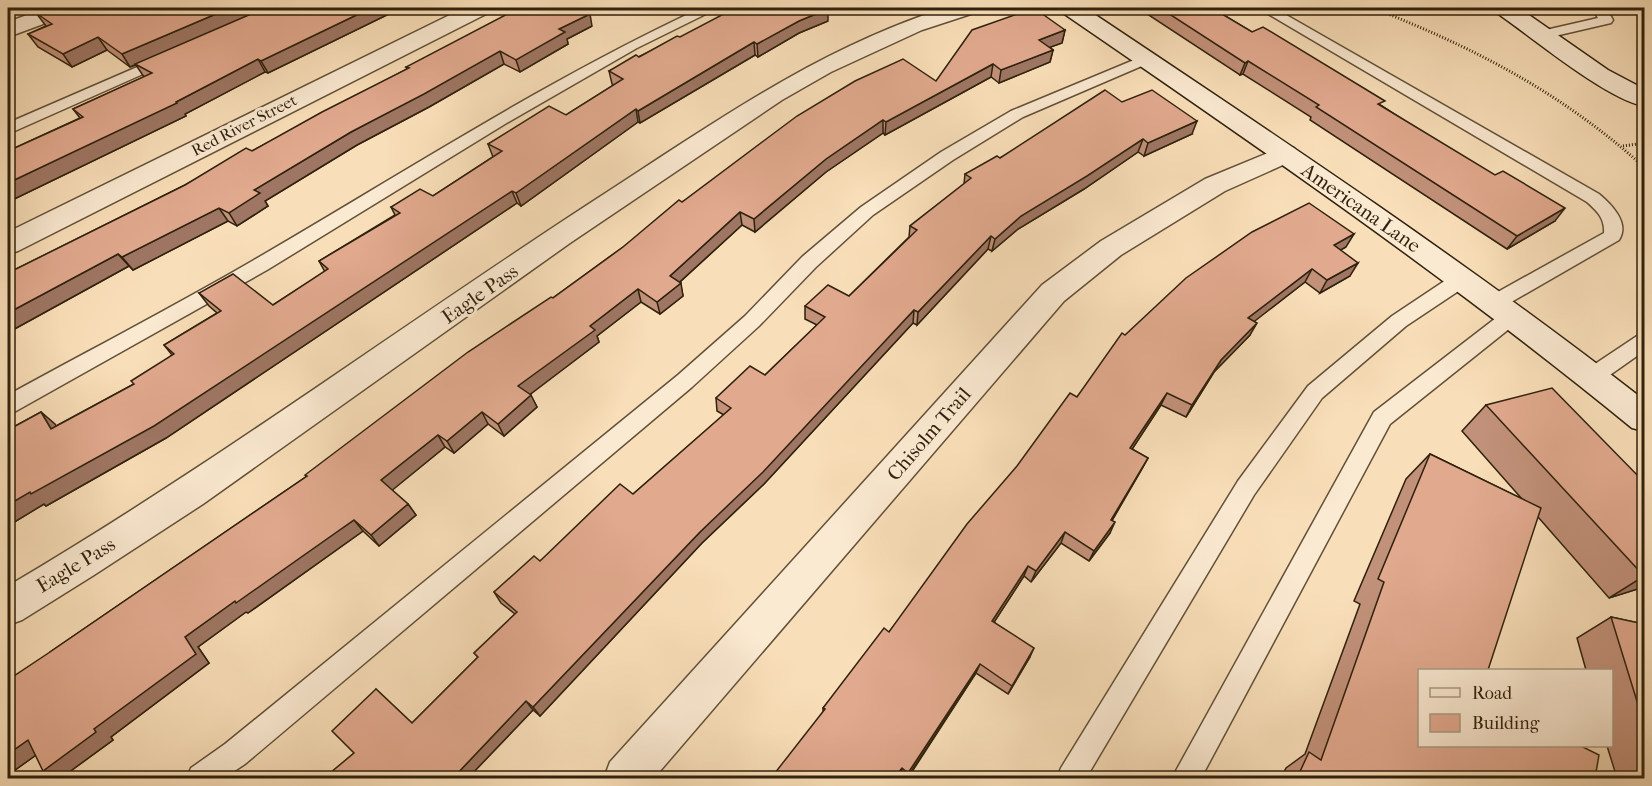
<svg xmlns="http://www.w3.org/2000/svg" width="1652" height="786" font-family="'IM FELL French Canon',serif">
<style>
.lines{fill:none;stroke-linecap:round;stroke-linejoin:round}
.lane-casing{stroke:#625038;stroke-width:3}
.street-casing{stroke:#625038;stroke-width:3}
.secondary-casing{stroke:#2f210d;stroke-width:3}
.path{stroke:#2f210d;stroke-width:3;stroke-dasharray:1 2;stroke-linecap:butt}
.lane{fill:#fbead2;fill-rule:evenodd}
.street{fill:#fbead2;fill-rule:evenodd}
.secondary{fill:#fbead2;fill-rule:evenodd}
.wall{fill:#c2917a;stroke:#2f210d;stroke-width:1.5}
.shaded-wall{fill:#9e7663;stroke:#2f210d;stroke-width:1.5}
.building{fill:#e1a98e;stroke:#2f210d;stroke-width:1.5}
.labels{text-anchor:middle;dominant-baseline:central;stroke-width:6;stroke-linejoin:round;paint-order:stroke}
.far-street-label{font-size:16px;fill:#2f210d;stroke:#fbead2}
.street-label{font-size:20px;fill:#2f210d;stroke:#fbead2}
</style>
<rect width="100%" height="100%" fill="#f9dfb9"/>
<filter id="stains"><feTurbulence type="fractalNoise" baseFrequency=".00333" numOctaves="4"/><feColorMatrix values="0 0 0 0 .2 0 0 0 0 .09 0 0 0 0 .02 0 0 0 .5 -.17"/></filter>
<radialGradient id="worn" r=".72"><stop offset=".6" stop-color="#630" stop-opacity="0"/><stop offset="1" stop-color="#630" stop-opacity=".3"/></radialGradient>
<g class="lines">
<g class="lane-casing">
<g id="lane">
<path d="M 701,8 L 718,8 L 637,48 L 505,124 L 267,270 L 16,411 L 8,413 L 8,395 C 90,350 173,307 254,260 C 402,174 546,80 701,8 Z"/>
<path d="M 1258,8 L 1274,8 L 1599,194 C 1612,205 1630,223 1619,240 L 1501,308 L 1494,310 L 1487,308 L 1484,303 L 1487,298 L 1604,233 C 1605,218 1597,211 1587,202 Z"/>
<path d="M 1592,8 L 1606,8 L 1613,20 L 1611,23 L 1542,39 L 1535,35 L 1537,32 L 1598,18 Z"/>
<path d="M 165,55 L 170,56 L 172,59 L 170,62 L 8,134 L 8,123 Z"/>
<path d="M 1146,55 L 1153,59 L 1151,62 L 1023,117 L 953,160 L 873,215 L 816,267 L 759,326 L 692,387 L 245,764 L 224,778 L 187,778 L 191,768 L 225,744 L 678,375 L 745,316 L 802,257 L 861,207 L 941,152 L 1011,111 Z"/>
<path d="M 1462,272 L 1469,274 L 1471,279 L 1469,284 L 1406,326 L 1322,398 L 1254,495 L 1086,778 L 1057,778 L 1061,768 L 1238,481 L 1308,386 L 1392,316 L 1455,274 Z"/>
<path d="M 1512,309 L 1519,311 L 1522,316 L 1519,321 L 1390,424 L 1201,778 L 1172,778 L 1374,412 L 1505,311 Z"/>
<path d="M 1644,333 L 1644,351 L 1600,382 L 1593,384 L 1586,382 L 1583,376 L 1586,370 L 1637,336 Z"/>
</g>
</g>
<g class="street-casing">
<g id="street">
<path d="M 46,8 L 76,8 L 73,13 L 8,37 L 8,22 Z"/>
<path d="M 464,8 L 491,8 L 488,13 L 18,251 L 8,254 L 8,232 Z"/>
<path d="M 945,8 L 977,8 L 974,13 L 922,30 L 831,72 L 782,100 L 570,243 L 203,504 L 94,575 L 22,620 L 8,625 L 8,586 C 212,466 402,325 601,196 C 712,124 819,48 945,8 Z"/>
<path d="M 1285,146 L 1294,148 L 1298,154 L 1294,160 L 1225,191 L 1121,255 L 1064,301 L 654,778 L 604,778 L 610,762 L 1042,285 L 1101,241 L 1205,179 Z"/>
</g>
</g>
<g class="secondary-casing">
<g id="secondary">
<path d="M 1060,8 L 1085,8 C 1274,134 1464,260 1644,400 L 1644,431 L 1632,428 C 1450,279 1257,146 1063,13 Z"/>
<path d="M 1494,8 L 1519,8 L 1608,70 L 1644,89 L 1644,106 C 1606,99 1532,37 1497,13 Z"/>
</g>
</g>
<g class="path">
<path d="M 1373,8 C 1475,48 1562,93 1644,167"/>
<path d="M 1623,146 L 1644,143"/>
</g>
<use href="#lane" class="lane"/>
<use href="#street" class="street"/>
<use href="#secondary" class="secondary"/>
</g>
<g class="wall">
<path d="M 51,8 L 407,8 L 396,13 L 393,12 L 268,73 L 265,72 L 185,114 L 186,116 L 8,202 L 8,151 L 80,118 L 73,109 L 144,77 L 136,65 L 130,67 L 107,50 L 72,67 L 38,47 L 28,34 L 46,26 L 36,13 Z"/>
<path d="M 1138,8 L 1212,8 L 1252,32 L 1382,106 L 1555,221 L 1507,249 L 1310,120 L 1311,117 L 1243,74 L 1240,75 Z"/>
<path d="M 828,21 L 799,33 L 758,57 L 755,55 L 640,123 L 638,122 L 521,206 L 517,203 L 166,438 L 46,506 L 44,504 L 8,526 L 8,430 L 41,412 L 56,426 L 134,384 L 172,355 L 164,345 L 217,313 L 209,306 L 199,293 L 273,305 L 325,272 L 319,261 L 395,215 L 391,207 L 433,196 L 493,157 L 488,144 L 566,115 L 614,85 L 612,84 L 609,71 L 680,37 Z"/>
<path d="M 592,26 L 567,39 L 568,44 L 520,72 L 504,64 L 429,107 L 357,145 L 265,201 L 268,206 L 237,226 L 228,221 L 133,270 L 129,266 L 9,332 L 11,334 L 8,336 L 8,273 L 185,185 L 252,151 L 407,69 L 406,67 Z"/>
<path d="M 1065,30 L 1062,43 L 1050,47 L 1053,50 L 1050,62 L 999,83 L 991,77 L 885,135 L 883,133 L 826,172 L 755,232 L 742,225 L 680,282 L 683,296 L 660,314 L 641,302 L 597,336 L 599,342 L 530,394 L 537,407 L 504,436 L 488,424 L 454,453 L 445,447 L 392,490 L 408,504 L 416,515 L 379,546 L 363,531 L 248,613 L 246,612 L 198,647 L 209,663 L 111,737 L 113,740 L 61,778 L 36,755 L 8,775 L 50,652 L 307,476 L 623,247 L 682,202 L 936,81 Z"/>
<path d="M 1122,102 L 1192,134 L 1144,156 L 1138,152 L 1084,189 L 1018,229 L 992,251 L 988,249 L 917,325 L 913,323 L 764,484 L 702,543 L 540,716 L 533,710 L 468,778 L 325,778 L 354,753 L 376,689 L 412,723 L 478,657 L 474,653 L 515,614 L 501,603 L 494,592 L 540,561 L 633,494 L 724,415 L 717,411 L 716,398 L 765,375 L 817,325 L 805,319 L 805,306 L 849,296 L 909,237 L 910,226 L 964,184 L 965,174 Z"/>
<path d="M 1346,247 L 1340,250 L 1350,276 L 1320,293 L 1305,282 L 1254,321 L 1250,335 L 1214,372 L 1186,417 L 1161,405 L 1132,449 L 1148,458 L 1112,520 L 1110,533 L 1089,561 L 1061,543 L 1031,582 L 1024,576 L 994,622 L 1030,657 L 1008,694 L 976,673 L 908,778 L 905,778 L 900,775 L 823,711 L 823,708 L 889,632 L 1077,397 L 1125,335 Z"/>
<path d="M 1486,405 L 1644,482 L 1644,587 L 1609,598 L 1538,517 L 1419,670 L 1595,778 L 1281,778 L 1286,768 L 1305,754 L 1360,604 L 1354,601 L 1406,479 L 1430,454 L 1522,499 L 1462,431 Z"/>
<path d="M 1611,617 L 1644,624 L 1644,778 L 1617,778 L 1607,746 L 1611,746 L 1611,670 L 1586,670 L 1577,638 Z"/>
</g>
<g class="shaded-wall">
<path d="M 22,8 L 41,8 L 26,13 Z"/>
<path d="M 230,8 L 266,8 L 130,67 L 122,54 Z"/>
<path d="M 371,8 L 391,8 L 393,12 L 268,73 L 261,61 Z"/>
<path d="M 394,8 L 407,8 L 396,13 Z"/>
<path d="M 828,9 L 828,21 L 799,33 L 758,57 L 757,44 L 799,21 Z"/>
<path d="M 590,14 L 592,26 L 567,39 L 568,44 L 520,72 L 516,60 L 559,29 Z"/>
<path d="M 1065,30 L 1062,43 L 1037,52 L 1039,40 Z"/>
<path d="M 98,37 L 107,50 L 72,67 L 63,54 Z"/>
<path d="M 754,42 L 755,55 L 640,123 L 638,111 Z"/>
<path d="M 1053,50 L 1050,62 L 999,83 L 1001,70 Z"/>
<path d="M 500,51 L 504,64 L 429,107 L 357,145 L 265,201 L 268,206 L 237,226 L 229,213 L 254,190 L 351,132 Z"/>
<path d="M 258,59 L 265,72 L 185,114 L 186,116 L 8,202 L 8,183 L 176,102 Z"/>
<path d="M 1248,61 L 1243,74 L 1240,75 L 1245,63 Z"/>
<path d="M 993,64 L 991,77 L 885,135 L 886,122 Z"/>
<path d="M 636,109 L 638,122 L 521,206 L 516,193 Z"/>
<path d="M 883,120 L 883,133 L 826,172 L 755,232 L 754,219 L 826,159 Z"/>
<path d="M 1197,121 L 1192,134 L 1144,156 L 1148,143 Z"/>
<path d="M 1143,139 L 1138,152 L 1084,189 L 1018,229 L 992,251 L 995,239 L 1021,216 Z"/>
<path d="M 512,191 L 517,203 L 166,438 L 46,506 L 44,504 L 8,526 L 8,505 Z"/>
<path d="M 219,208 L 228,221 L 133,270 L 122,257 Z"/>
<path d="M 1565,208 L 1555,221 L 1507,249 L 1517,236 Z"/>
<path d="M 740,212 L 742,225 L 672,289 L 670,276 Z"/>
<path d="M 1354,234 L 1346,247 L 1326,258 L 1334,245 Z"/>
<path d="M 991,236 L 988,249 L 917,325 L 918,312 Z"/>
<path d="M 118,254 L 129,266 L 9,332 L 11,334 L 8,336 L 8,313 Z"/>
<path d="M 1358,263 L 1350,276 L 1320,293 L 1327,280 Z"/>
<path d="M 1312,269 L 1305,282 L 1242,331 L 1248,318 Z"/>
<path d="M 681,283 L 683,296 L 660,314 L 657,302 Z"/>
<path d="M 638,289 L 641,302 L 597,336 L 599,342 L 524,399 L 518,386 L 590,326 Z"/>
<path d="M 914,310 L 913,323 L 764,484 L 702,543 L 540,716 L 533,707 L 700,532 Z"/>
<path d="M 1257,323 L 1250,335 L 1214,372 L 1186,417 L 1192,405 L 1221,360 Z"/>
<path d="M 1167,393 L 1161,405 L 1125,460 L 1130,448 Z"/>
<path d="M 531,395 L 537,407 L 504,436 L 498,424 Z"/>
<path d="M 41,412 L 55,424 L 64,440 L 51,429 Z"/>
<path d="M 482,412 L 488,424 L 454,453 L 447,441 Z"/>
<path d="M 438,435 L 445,447 L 390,492 L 381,480 Z"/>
<path d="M 1148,458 L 1142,469 L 1106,531 L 1111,520 Z"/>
<path d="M 408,504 L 416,515 L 379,546 L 371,535 Z"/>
<path d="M 354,520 L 363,531 L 248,613 L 246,612 L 198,647 L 209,663 L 111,737 L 113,740 L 61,778 L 43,771 L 94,729 L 185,637 L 235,601 Z"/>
<path d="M 1115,522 L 1110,533 L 1089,561 L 1094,551 Z"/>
<path d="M 1065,532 L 1061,543 L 1031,582 L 1036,571 Z"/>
<path d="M 1028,566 L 1024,576 L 989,630 L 992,621 Z"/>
<path d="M 1644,576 L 1644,587 L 1609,598 Z"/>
<path d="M 1034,648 L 1030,657 L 1008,694 L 1012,686 Z"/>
<path d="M 980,664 L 976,673 L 907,778 L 908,773 Z"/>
<path d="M 526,701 L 533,710 L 468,778 L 453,778 Z"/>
<path d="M 28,740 L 46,748 L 8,775 L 8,754 Z"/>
<path d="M 902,768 L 900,775 L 898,778 L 894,778 Z"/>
</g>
<g class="building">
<path d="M 51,8 L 230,8 L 122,54 L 98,37 L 63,54 L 28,34 L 52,24 L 36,13 Z"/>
<path d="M 265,8 L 371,8 L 261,61 L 258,59 L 176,102 L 177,103 L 8,183 L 8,151 L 83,117 L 73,109 L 152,73 L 135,64 Z"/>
<path d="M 519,8 L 579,8 L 590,14 L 559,29 L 565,32 L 516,60 L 500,51 L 424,94 L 351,132 L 254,190 L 260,193 L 229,213 L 219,208 L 122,257 L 118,254 L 8,313 L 8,273 L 185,185 L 246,148 L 252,151 L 322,112 L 409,68 L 406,67 Z"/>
<path d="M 735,8 L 827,8 L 828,9 L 799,21 L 757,44 L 754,42 L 638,111 L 636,109 L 516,193 L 512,191 L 154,426 L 31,494 L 30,492 L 8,505 L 8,430 L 41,412 L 51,429 L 134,384 L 131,381 L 174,354 L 164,345 L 221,311 L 199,293 L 233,274 L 273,305 L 328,269 L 319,261 L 400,213 L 391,207 L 420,189 L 433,196 L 502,151 L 488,144 L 549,106 L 566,115 L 623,79 L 609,71 L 636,55 L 639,57 L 677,36 L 680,37 Z"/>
<path d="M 1034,8 L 1065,30 L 1039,40 L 1053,50 L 1001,70 L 993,64 L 886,122 L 883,120 L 826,159 L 754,219 L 740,212 L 670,276 L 681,283 L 657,302 L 638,289 L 590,326 L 595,330 L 518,386 L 531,395 L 498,424 L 482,412 L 447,441 L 438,435 L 381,480 L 408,504 L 371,535 L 354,520 L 236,603 L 235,601 L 185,637 L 196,654 L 94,729 L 96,732 L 43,771 L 28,740 L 8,754 L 8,680 L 50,652 L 307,476 L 305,475 L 468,352 L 551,297 L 553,298 L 623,247 L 679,200 L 682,202 L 797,116 L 855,81 L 903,59 L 936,81 L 972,30 Z"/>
<path d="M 1160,8 L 1212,8 L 1252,32 L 1263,27 L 1385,101 L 1378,104 L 1495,175 L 1503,171 L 1565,208 L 1517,236 L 1316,107 L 1319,105 L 1248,61 L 1245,63 Z"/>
<path d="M 1105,90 L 1122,102 L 1152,90 L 1197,121 L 1148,143 L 1143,139 L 1087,176 L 1021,216 L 995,239 L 991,236 L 918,312 L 914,310 L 763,472 L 700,532 L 533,707 L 526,701 L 453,778 L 324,778 L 354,753 L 332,731 L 376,689 L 412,723 L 478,657 L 474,653 L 517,612 L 494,592 L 534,556 L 540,561 L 620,484 L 633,494 L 731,408 L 716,398 L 750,366 L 765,375 L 825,317 L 805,306 L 828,285 L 849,296 L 917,230 L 910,226 L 971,178 L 965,174 L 997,156 L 1000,158 Z"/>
<path d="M 1309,203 L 1354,234 L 1334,245 L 1358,263 L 1327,280 L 1312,269 L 1248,318 L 1257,323 L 1221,360 L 1192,405 L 1167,393 L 1130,448 L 1148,458 L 1111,520 L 1115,522 L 1094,551 L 1065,532 L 1036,571 L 1028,566 L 992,621 L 1034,648 L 1012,686 L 980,664 L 908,773 L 902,768 L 894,778 L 771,778 L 825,709 L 823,708 L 884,628 L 889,632 L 967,524 L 1017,466 L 1070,393 L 1077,397 L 1122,333 L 1125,335 L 1186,278 L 1252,232 Z"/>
<path d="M 1552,388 L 1644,482 L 1644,576 L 1486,405 Z"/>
<path d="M 1430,454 L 1541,508 L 1488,670 L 1419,670 L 1419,746 L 1581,746 L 1599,755 L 1595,778 L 1297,778 L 1309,752 L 1321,760 L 1384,582 L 1378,579 Z"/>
<path d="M 1611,617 L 1644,624 L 1644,724 Z"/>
</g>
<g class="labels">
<g class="far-street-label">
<text transform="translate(244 125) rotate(-27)">Red River Street</text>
</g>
<g class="street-label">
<text transform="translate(1361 208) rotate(35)">Americana Lane</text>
<text transform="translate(480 294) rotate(-35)">Eagle Pass</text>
<text transform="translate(929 434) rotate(-49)">Chisolm Trail</text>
<text transform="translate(76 565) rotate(-31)">Eagle Pass</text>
</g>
</g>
<rect width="1652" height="786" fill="none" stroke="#f9dfb9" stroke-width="30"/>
<rect x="9" y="9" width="1634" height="768" fill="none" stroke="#2f210d" stroke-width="3"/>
<rect x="15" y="15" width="1622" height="756" fill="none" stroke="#2f210d" stroke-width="1.5"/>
<rect x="1418" y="669" width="195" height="78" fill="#fbead2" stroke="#a99a83" stroke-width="1.5"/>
<rect x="1430" y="688" width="30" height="9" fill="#fbead2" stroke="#a99a83" stroke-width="1.5"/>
<text x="1472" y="699" font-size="18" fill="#2f210d">Road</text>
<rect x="1430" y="714" width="30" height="18" fill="#e1a98e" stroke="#a99a83" stroke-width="1.5"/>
<text x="1472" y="729" font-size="18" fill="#2f210d">Building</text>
<rect width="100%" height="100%" filter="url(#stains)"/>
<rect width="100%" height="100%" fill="url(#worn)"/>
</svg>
